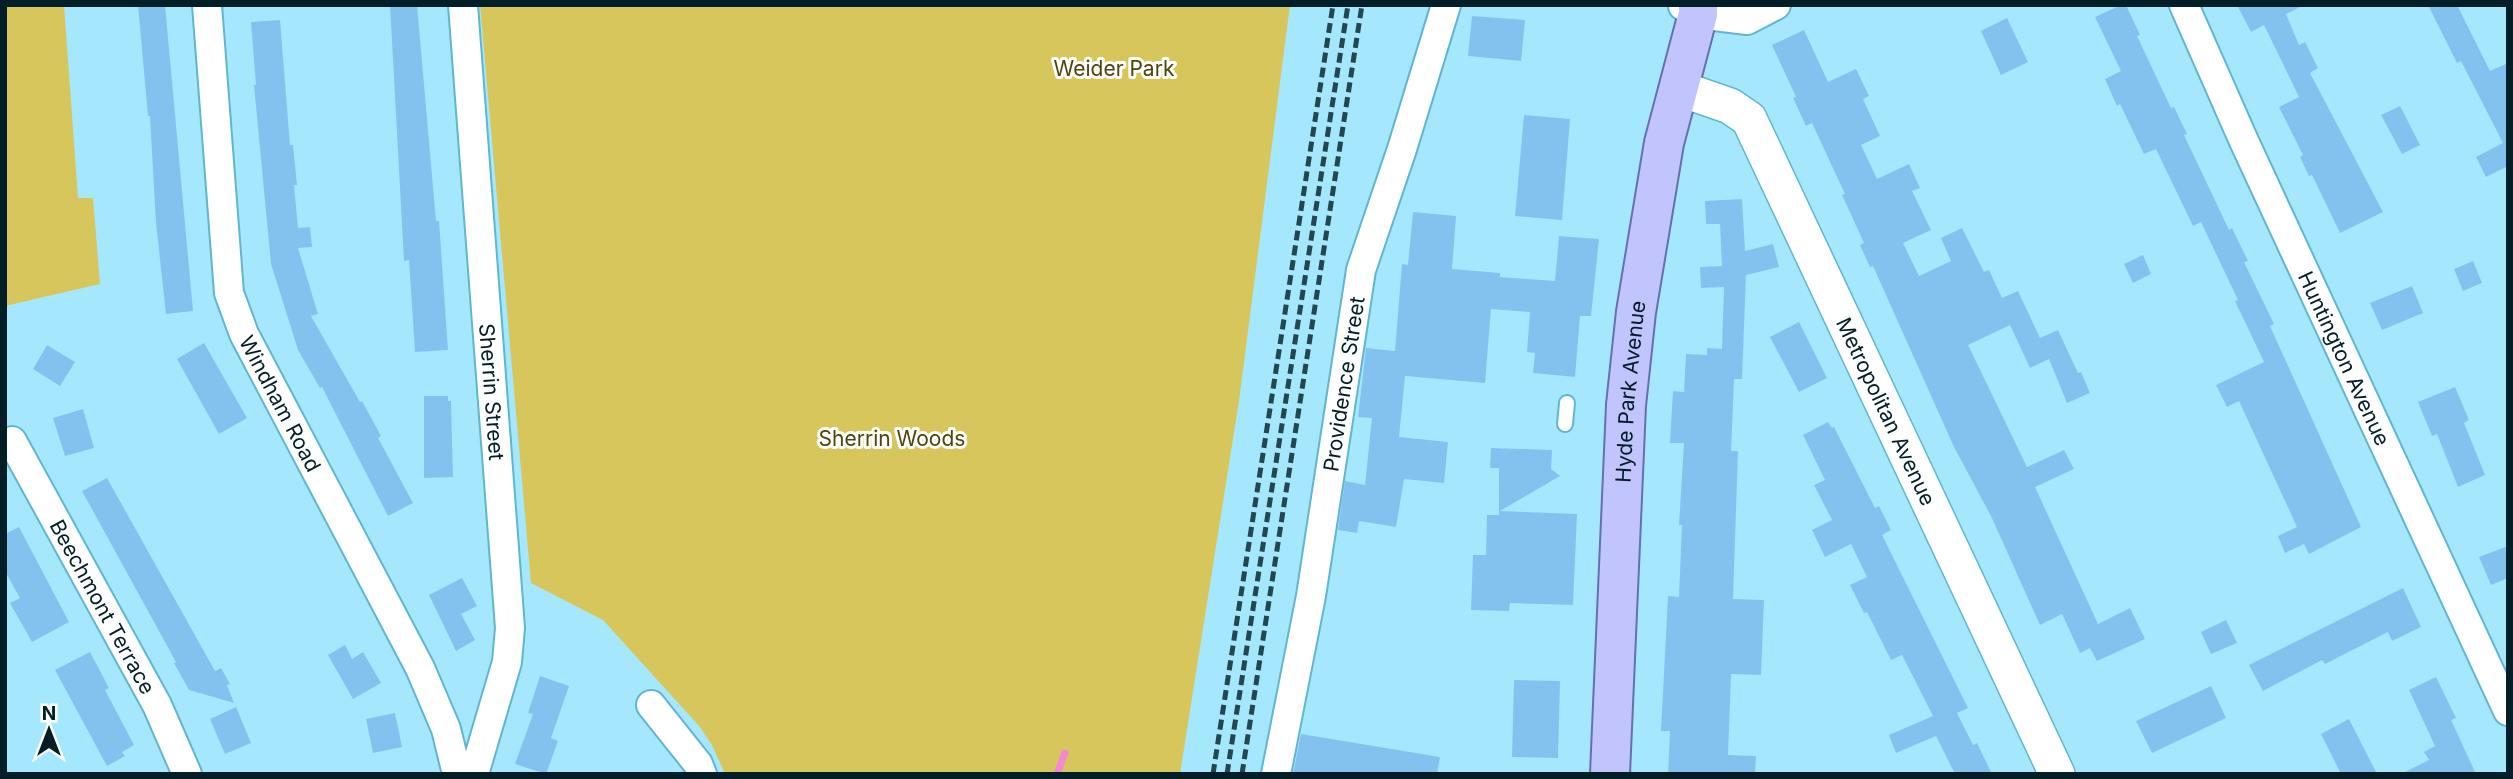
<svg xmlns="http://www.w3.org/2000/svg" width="2513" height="779" font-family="Inter,sans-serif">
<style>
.green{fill:#d7c65b}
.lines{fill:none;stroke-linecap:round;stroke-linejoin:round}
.stream{stroke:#f388d1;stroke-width:7}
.building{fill:#83c2ef}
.service-casing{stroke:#60b6d0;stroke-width:18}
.minor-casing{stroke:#60b6d0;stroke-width:32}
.tertiary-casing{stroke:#60b6d0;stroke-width:38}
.primary-casing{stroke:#6471b0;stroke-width:42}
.service{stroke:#fff;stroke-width:14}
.minor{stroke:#fff;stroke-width:28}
.tertiary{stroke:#fff;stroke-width:35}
.primary{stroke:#c2c4fd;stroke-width:38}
.rail{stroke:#234651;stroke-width:5;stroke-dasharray:10 5;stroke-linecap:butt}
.labels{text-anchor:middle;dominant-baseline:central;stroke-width:6;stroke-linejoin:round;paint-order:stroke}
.park-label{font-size:21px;fill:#4d450b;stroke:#fdfdfd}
.street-label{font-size:21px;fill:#031e26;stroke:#fdfdfd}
</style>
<rect width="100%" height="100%" fill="#a5e8fe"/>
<g class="green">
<path d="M 5,5 L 64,5 L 78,198 L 93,198 L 100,284 L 5,306 Z"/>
<path d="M 480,5 L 1290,5 L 1239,401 L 1180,774 L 725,774 L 712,745 L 700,727 L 603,620 L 531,583 Z"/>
</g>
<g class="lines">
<path class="stream" d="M 1057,774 L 1065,753"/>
</g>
<g class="building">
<path d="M 138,5 L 165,5 L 193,311 L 166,314 L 156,223 L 150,116 L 148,116 Z"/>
<path d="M 390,5 L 417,5 L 436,221 L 439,221 L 448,350 L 415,352 L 409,260 L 404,261 Z"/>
<path d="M 2121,5 L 2126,5 L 2140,35 L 2137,36 L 2171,108 L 2174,107 L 2187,134 L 2184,135 L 2229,230 L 2232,228 L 2248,261 L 2244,262 L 2274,324 L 2270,326 L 2361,527 L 2309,554 L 2304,544 L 2285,553 L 2278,536 L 2297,527 L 2239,401 L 2227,407 L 2216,385 L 2264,362 L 2235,301 L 2238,300 L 2201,222 L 2193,226 L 2156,149 L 2144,154 L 2120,104 L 2117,106 L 2105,79 L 2121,71 L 2095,17 Z"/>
<path d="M 2237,5 L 2304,5 L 2286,14 L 2299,45 L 2305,42 L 2318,68 L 2310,73 L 2383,212 L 2340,233 L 2312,175 L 2309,176 L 2300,157 L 2303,155 L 2279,107 L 2299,97 L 2264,25 L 2251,32 Z"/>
<path d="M 2428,5 L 2457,5 L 2490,71 L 2508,63 L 2508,166 L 2486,177 L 2476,157 L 2503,143 L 2461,61 L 2457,63 Z"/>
<path d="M 1472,16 L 1525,20 L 1521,61 L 1468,56 Z"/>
<path d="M 2007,18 L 2028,62 L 2001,75 L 1981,31 Z"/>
<path d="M 280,20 L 290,145 L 293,145 L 297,185 L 294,185 L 298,228 L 310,227 L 312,247 L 298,248 L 318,314 L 311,316 L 360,402 L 362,401 L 381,436 L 378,438 L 413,503 L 388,516 L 322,387 L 320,388 L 298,350 L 271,264 L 254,85 L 256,85 L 251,22 Z"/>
<path d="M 1804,30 L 1828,82 L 1856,69 L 1869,96 L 1863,99 L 1880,136 L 1861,145 L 1877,179 L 1909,164 L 1920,188 L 1912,191 L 1931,230 L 1903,243 L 1919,276 L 1951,261 L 1941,238 L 1962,228 L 1984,272 L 1989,270 L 2002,298 L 2018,291 L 2040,338 L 2058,330 L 2078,373 L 2081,372 L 2090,393 L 2067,403 L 2049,359 L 2030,368 L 2010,325 L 1968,345 L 2027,467 L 2064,450 L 2074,469 L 2035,487 L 2098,624 L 2130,608 L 2145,639 L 2097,661 L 2090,648 L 2080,653 L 2062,614 L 2040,625 L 1991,516 L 1954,447 L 1873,266 L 1870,267 L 1860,245 L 1864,243 L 1842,195 L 1845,194 L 1812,123 L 1806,126 L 1793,98 L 1796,97 L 1772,45 Z"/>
<path d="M 2400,106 L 2420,145 L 2402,154 L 2381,115 Z"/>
<path d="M 1524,115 L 1570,119 L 1562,220 L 1515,216 Z"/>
<path d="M 1742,199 L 1745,251 L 1773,244 L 1779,267 L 1746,275 L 1742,379 L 1734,379 L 1731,451 L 1738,451 L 1733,599 L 1764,600 L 1761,675 L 1731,674 L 1728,755 L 1756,756 L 1755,774 L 1668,774 L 1670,731 L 1661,731 L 1668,596 L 1679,597 L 1682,525 L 1679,525 L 1684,443 L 1670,443 L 1673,391 L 1684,392 L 1686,354 L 1707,355 L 1707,348 L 1722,349 L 1724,287 L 1701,288 L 1700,267 L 1722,266 L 1720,224 L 1706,224 L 1705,201 Z"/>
<path d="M 1413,212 L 1456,216 L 1452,269 L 1500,273 L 1500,277 L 1555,281 L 1559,236 L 1599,239 L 1591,316 L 1580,316 L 1575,377 L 1533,373 L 1535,353 L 1527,352 L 1530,312 L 1491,309 L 1485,383 L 1405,376 L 1399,437 L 1448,442 L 1444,483 L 1404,479 L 1396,527 L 1359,521 L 1357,533 L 1338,530 L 1345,481 L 1365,485 L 1372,418 L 1358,417 L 1366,348 L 1395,351 L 1402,264 L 1408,265 Z"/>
<path d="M 2143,255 L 2151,274 L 2133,283 L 2124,264 Z"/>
<path d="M 2473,261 L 2482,283 L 2463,291 L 2454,269 Z"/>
<path d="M 2412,286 L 2423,313 L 2382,330 L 2370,303 Z"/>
<path d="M 1799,322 L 1827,378 L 1799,392 L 1770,337 Z"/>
<path d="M 204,343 L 247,418 L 219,434 L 177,359 Z"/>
<path d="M 47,345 L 75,362 L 60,386 L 33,369 Z"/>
<path d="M 2455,387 L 2469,420 L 2464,423 L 2485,475 L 2458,487 L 2437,434 L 2432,436 L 2418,402 Z"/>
<path d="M 424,396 L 448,396 L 448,401 L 451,401 L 453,477 L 424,478 Z"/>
<path d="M 83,409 L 94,448 L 65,456 L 53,418 Z"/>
<path d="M 1828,422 L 1832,428 L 1834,427 L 1875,508 L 1879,506 L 1891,530 L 1882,535 L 1968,708 L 1957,713 L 1973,745 L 1977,743 L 1992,774 L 1955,774 L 1936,736 L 1896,753 L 1889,735 L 1933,716 L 1902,655 L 1891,660 L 1867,612 L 1864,613 L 1850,585 L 1867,577 L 1851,544 L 1825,557 L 1812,530 L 1832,520 L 1814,485 L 1825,480 L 1803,435 Z"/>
<path d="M 1491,448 L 1552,450 L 1551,469 L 1560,476 L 1500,511 L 1577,514 L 1573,605 L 1510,603 L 1509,611 L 1471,610 L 1473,555 L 1486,555 L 1487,515 L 1499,515 L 1499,468 L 1490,468 Z"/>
<path d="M 107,478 L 215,671 L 221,668 L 230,684 L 227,685 L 234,703 L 189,690 L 174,663 L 176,662 L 82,491 Z"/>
<path d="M 19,527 L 69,622 L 32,642 L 10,603 L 20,598 L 5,571 L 5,534 Z"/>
<path d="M 2508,546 L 2508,578 L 2491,585 L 2479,557 Z"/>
<path d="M 462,578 L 477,606 L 461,614 L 475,640 L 456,651 L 429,595 Z"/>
<path d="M 2403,588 L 2421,627 L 2392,641 L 2388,632 L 2325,664 L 2322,660 L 2263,691 L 2249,665 Z"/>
<path d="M 2226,620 L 2237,643 L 2211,654 L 2201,632 Z"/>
<path d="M 345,645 L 352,659 L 363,652 L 381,683 L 353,699 L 328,655 Z"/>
<path d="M 90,652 L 109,688 L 105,690 L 134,745 L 122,752 L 125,756 L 107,766 L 55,670 Z"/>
<path d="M 540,676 L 569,686 L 551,738 L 558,741 L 546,774 L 515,764 L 533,714 L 528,713 Z"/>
<path d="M 2436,677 L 2456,718 L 2451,720 L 2476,774 L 2401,774 L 2429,760 L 2424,752 L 2435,746 L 2409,690 Z"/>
<path d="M 1514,680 L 1560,681 L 1558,758 L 1512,757 Z"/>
<path d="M 2211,686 L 2226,718 L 2152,753 L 2136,721 Z"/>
<path d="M 236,707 L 251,743 L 225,754 L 210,719 Z"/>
<path d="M 395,713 L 402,747 L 373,753 L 366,719 Z"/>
<path d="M 2349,719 L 2377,774 L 2341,774 L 2321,734 Z"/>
<path d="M 1301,734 L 1440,757 L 1437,774 L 1293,774 Z"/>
</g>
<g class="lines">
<g class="service-casing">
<path id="service" d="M 1565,424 L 1567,403"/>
</g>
<g class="minor-casing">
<g id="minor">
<path id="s1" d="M 207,5 L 229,293 L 244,334 L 420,668 L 446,729 L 457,774"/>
<path id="s2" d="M 463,5 L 510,628 L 507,662 L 474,774"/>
<path id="s3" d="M 2184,5 L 2243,139 L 2508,711"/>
<path d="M 1683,6 L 1698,14 L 1747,20 L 1776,5"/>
<path id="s4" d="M 12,441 L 157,705 L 187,774"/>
<path d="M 651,705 L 698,764 L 702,774"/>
<path id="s5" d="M 1276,774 L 1311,596 L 1361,270 L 1402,149 L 1446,5"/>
</g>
</g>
<g class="tertiary-casing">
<g id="tertiary">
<path id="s6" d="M 1678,88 L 1730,106 L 1749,119 L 2057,774"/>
</g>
</g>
<g class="primary-casing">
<g id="primary">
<path id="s7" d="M 1610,774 L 1626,405 L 1636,312 L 1664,143 L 1698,14 L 1698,5"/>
</g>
</g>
<use href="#service" class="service"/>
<use href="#minor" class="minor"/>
<use href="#tertiary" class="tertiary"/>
<use href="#primary" class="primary"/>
<g class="rail">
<path d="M 1213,774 L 1333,5"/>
<path d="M 1227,774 L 1348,5"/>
<path d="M 1242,774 L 1362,5"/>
</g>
</g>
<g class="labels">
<g class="park-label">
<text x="1114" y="68">Weider Park</text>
<text x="892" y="438">Sherrin Woods</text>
</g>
<g class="street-label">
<text stroke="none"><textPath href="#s3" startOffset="388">Huntington Avenue</textPath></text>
<text stroke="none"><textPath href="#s5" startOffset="396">Providence Street</textPath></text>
<text stroke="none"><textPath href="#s7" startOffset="383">Hyde Park Avenue</textPath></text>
<text stroke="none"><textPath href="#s2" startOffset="388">Sherrin Street</textPath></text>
<text stroke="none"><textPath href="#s1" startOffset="411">Windham Road</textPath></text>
<text stroke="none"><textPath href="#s6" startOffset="401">Metropolitan Avenue</textPath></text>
<text stroke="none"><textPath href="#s4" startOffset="189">Beechmont Terrace</textPath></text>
</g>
</g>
<rect width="2513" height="779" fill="none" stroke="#031e26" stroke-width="14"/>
<g transform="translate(49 730)" stroke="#fdfdfd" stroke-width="5" paint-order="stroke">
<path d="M0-5L12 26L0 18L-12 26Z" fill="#031e26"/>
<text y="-10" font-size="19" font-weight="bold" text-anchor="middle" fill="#031e26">N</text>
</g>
</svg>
